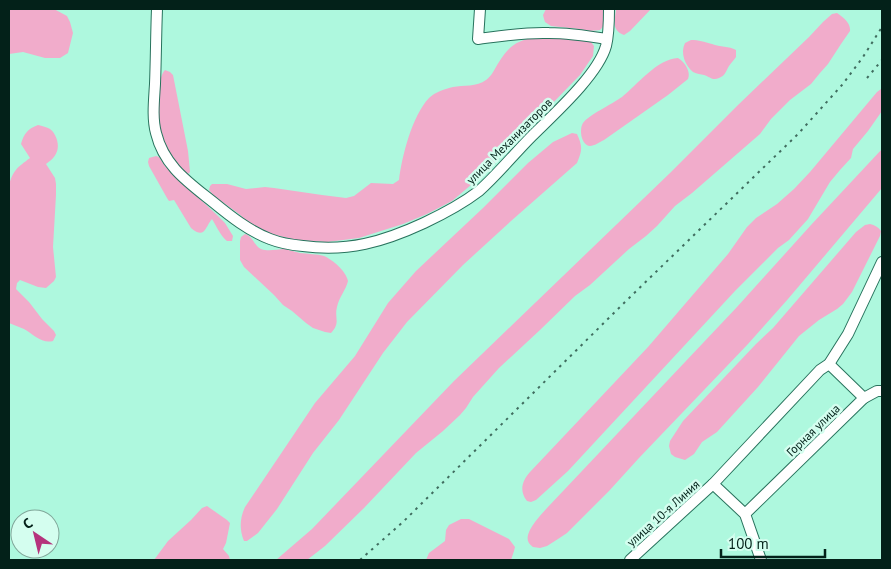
<svg xmlns="http://www.w3.org/2000/svg" width="891" height="569" font-family="'PT Sans',sans-serif">
<style>
.green{fill:#f1accb}
.lines{fill:none;stroke-linecap:round;stroke-linejoin:round}
.minor-casing{stroke:#28735d;stroke-width:12}
.minor{stroke:#fff;stroke-width:10}
.rail{stroke:#406d5f;stroke-width:2;stroke-dasharray:2.5 5;stroke-linecap:butt}
.labels{text-anchor:middle;dominant-baseline:central;stroke-width:5;stroke-linejoin:round;paint-order:stroke}
.street-label{font-size:12px;fill:#032119;stroke:#d4feef}
</style>
<rect width="100%" height="100%" fill="#aef8de"/>
<g class="green">
<path d="M 9,9 L 54,9 L 67,16 L 70,22 L 73,33 L 68,53 L 60,58 L 45,58 L 23,52 L 9,54 Z"/>
<path d="M 546,9 L 603,9 C 605,16 606,25 600,30 L 590,31 L 579,29 L 551,26 L 545,22 L 544,19 L 543,15 Z"/>
<path d="M 616,9 L 651,9 L 630,31 L 624,35 C 611,30 615,20 616,9 Z"/>
<path d="M 837,13 C 843,17 851,23 850,31 L 841,44 L 828,64 L 820,73 L 811,84 L 790,100 L 771,119 L 760,134 L 692,193 L 675,206 L 657,226 L 646,236 L 629,249 L 590,285 L 575,296 L 540,330 L 499,368 L 473,397 L 466,408 L 460,415 L 443,431 L 416,453 L 364,508 L 325,546 L 307,560 L 276,560 L 312,529 L 454,381 L 670,173 L 738,105 L 809,37 L 823,22 L 832,14 Z"/>
<path d="M 550,35 L 591,42 L 594,46 L 593,56 L 580,75 L 484,174 L 452,201 L 427,214 L 403,224 L 359,238 L 327,242 L 296,240 L 267,233 L 249,223 L 239,214 L 214,196 L 209,190 L 210,186 L 212,184 L 227,184 L 246,189 L 265,187 L 274,188 L 322,195 L 346,198 L 354,196 L 371,183 L 393,184 L 399,180 C 402,156 412,116 429,98 C 435,92 445,89 453,87 C 463,85 477,87 486,80 C 492,76 495,68 499,62 C 513,39 525,39 550,35 Z"/>
<path d="M 691,40 C 699,40 704,42 712,44 C 720,47 729,46 736,50 L 736,57 C 734,60 731,63 729,66 C 726,71 725,76 719,78 C 713,81 710,77 704,75 C 701,74 697,74 693,72 C 685,65 680,53 685,43 Z"/>
<path d="M 678,58 C 685,62 691,72 688,79 L 668,95 L 604,140 C 600,142 594,146 590,146 C 581,145 579,129 583,123 C 589,115 612,104 622,97 C 637,85 657,59 678,58 Z"/>
<path d="M 165,70 L 170,72 L 173,75 L 188,151 L 190,172 L 188,174 L 186,175 L 182,172 C 177,164 169,155 165,146 C 158,133 154,81 165,70 Z"/>
<path d="M 881,89 L 882,89 L 882,111 L 868,131 L 853,149 L 851,158 L 840,170 L 830,182 L 808,219 L 789,240 L 778,248 L 735,291 L 568,471 L 536,500 L 531,502 L 527,501 C 519,491 522,481 530,472 L 648,347 L 728,254 L 747,227 L 756,218 L 777,204 L 794,189 L 810,172 L 877,92 Z"/>
<path d="M 38,125 C 42,126 47,127 50,129 C 53,131 56,136 57,140 C 60,151 55,158 46,164 L 55,178 L 56,184 L 56,195 L 53,247 L 56,277 L 54,281 L 46,288 L 38,287 L 20,280 L 17,283 L 16,289 L 29,302 L 42,319 L 54,331 L 56,335 L 53,341 C 42,344 33,334 24,329 C 19,327 14,325 9,323 L 9,185 C 13,170 18,167 30,158 L 21,144 C 24,133 28,129 38,125 Z"/>
<path d="M 572,133 L 577,134 C 583,147 582,151 577,163 L 511,221 L 463,265 L 407,322 L 383,353 L 339,420 L 313,453 L 277,509 L 258,533 L 247,541 L 244,541 C 239,529 240,518 245,507 L 315,403 L 355,356 L 388,303 L 416,271 L 483,208 L 528,163 L 553,142 Z"/>
<path d="M 882,149 L 882,188 L 788,299 L 748,344 L 639,458 L 609,491 L 567,533 L 558,539 L 547,546 L 540,548 L 533,547 C 531,545 529,544 528,541 C 525,531 541,515 547,508 L 737,307 L 811,225 Z"/>
<path d="M 156,156 L 159,157 L 165,166 L 218,216 L 225,223 L 233,236 L 232,241 L 227,241 C 220,235 217,227 212,219 C 205,227 205,240 191,228 L 174,200 L 169,201 L 167,198 L 149,166 L 148,162 L 149,158 Z"/>
<path d="M 870,224 C 875,225 878,227 881,231 L 880,236 L 852,292 L 843,304 L 837,309 L 819,320 L 799,336 L 758,387 L 717,432 L 702,442 L 694,454 L 685,460 L 675,457 L 671,454 L 669,446 L 670,441 L 683,421 L 756,344 L 773,328 L 856,232 L 865,225 Z"/>
<path d="M 245,234 C 253,236 254,246 261,249 C 269,252 277,249 285,249 C 290,250 295,252 300,253 C 308,254 317,254 324,256 C 333,260 346,271 348,281 C 346,290 339,297 337,307 C 334,318 341,323 331,333 L 325,332 L 313,328 L 306,323 L 292,311 L 283,305 L 274,295 L 244,267 L 240,260 L 240,241 L 241,237 Z"/>
<path d="M 207,506 L 227,520 L 230,523 L 226,543 L 223,549 L 229,556 L 230,560 L 154,560 L 168,541 L 191,520 L 202,508 Z"/>
<path d="M 461,519 L 469,519 L 509,539 L 515,547 L 514,551 L 511,560 L 426,560 L 429,553 L 445,541 L 446,530 L 449,525 Z"/>
</g>
<g class="lines">
<g class="minor-casing">
<g id="minor">
<path d="M 157,9 C 156,34 156,59 155,84 C 154,101 152,118 156,133 C 164,166 188,182 213,202 C 230,216 249,231 270,239 C 280,243 292,245 303,246 C 348,252 383,242 424,223 C 443,214 462,204 479,191 C 498,174 514,154 532,136 C 553,115 598,75 606,46 C 609,34 609,21 609,9"/>
<path d="M 480,9 L 478,39 C 501,36 525,32 549,33 C 568,33 588,36 607,39"/>
<path d="M 864,398 L 877,391 L 882,391"/>
<path d="M 713,484 L 745,514 L 761,560"/>
<path d="M 745,514 L 864,398 L 829,364"/>
<path d="M 630,560 L 713,484 L 820,370 L 829,364 L 848,334 L 882,262"/>
</g>
</g>
<use href="#minor" class="minor"/>
<g class="rail">
<path d="M 867,78 L 882,60"/>
<path d="M 360,560 L 404,521 L 625,302 L 798,134 L 842,85 L 863,57 L 882,27"/>
</g>
</g>
<g class="labels">
<g class="street-label">
<text transform="translate(509 141) rotate(-45)">улица Механизаторов</text>
<text transform="translate(813 430) rotate(-44)">Горная улица</text>
<text transform="translate(663 513) rotate(-42)">улица 10-я Линия</text>
</g>
</g>
<rect width="891" height="569" fill="none" stroke="#032119" stroke-width="20"/>
<g transform="translate(35 534) rotate(325)"><circle r="24" fill="#d4feef" stroke="#80a699"/>
<path d="M0-4L9 19L0 12L-9 19Z" fill="#b5337c"/>
<text y="-8" font-size="14" font-weight="bold" text-anchor="middle" fill="#032119">С</text>
</g>
<path d="M721 549v8h104v-8" fill="none" stroke="#032119" stroke-width="2.5"/>
<text x="728" y="549" font-size="15" fill="#032119" stroke="#d4feef" stroke-width="4" paint-order="stroke">100 m</text>
</svg>
